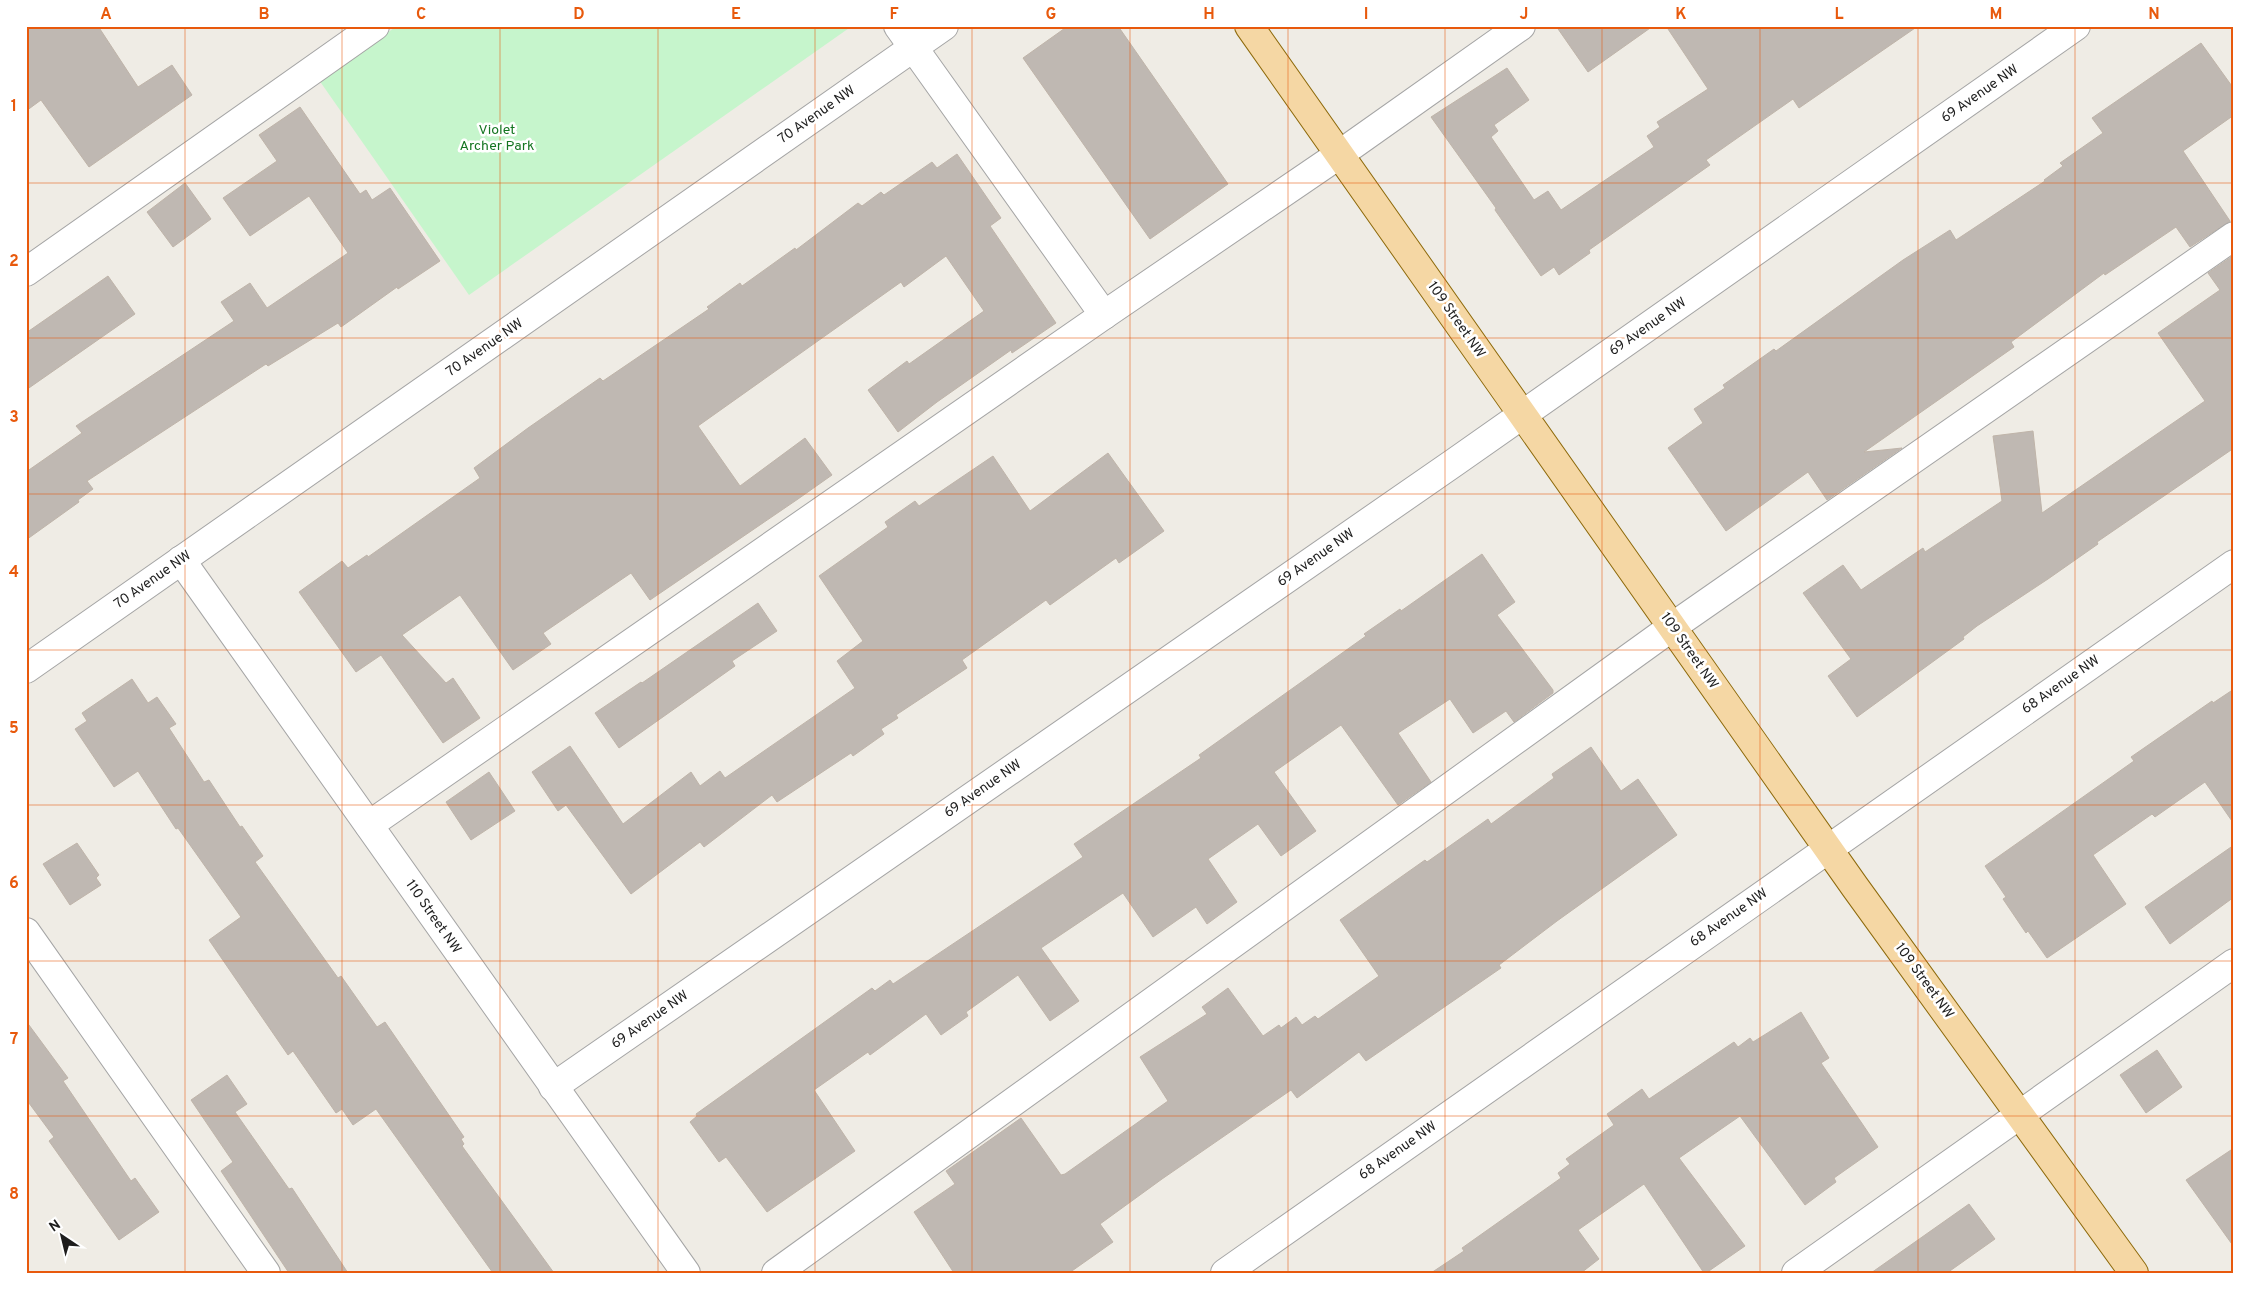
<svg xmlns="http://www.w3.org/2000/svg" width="2260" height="1299" font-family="Overpass,sans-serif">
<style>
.park{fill:#c6f5cc}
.building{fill:#bfb8b2;stroke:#bfb4a9}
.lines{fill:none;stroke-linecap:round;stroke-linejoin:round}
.minor-casing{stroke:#a5a5a5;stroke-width:30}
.major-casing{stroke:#8e6a0b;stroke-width:30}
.minor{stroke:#fff;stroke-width:28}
.major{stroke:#f5d7a4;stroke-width:28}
.grid{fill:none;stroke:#e8590c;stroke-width:1;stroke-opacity:0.55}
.labels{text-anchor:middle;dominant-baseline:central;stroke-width:5;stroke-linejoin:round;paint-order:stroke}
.street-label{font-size:14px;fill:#1e1e1e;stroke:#fff}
.park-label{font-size:14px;fill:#147521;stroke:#fff}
.neatline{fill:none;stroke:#e8590c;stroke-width:2}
.grid-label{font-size:16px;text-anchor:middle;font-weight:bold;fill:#e8590c}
</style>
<rect width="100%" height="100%" fill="#efece5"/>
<path class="park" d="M 397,26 L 852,26 L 469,295 L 319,80 Z"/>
<g class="building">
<path d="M 26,26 L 98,26 L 138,87 L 172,65 L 192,95 L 89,167 L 41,100 L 26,111 Z"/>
<path d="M 1068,26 L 1118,26 L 1228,184 L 1150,239 L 1023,58 Z"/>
<path d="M 1556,26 L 1653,26 L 1588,72 Z"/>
<path d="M 1666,26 L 1918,26 L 1799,108 L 1793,99 L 1706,160 L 1710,165 L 1589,250 L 1590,253 L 1559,275 L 1554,267 L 1541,276 L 1495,210 L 1496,208 L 1431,117 L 1507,68 L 1529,100 L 1494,125 L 1498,131 L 1491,137 L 1534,200 L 1548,191 L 1561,210 L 1654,147 L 1647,136 L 1660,127 L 1657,122 L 1708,89 Z"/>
<path d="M 2201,43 L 2234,89 L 2234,115 L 2183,151 L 2230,221 L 2190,247 L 2176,227 L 2105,275 L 2104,273 L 2011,342 L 2014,347 L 1864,452 L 1902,448 L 1827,500 L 1808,472 L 1726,531 L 1668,448 L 1703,423 L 1694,409 L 1725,388 L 1723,385 L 1774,349 L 1776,351 L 1903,260 L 1950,230 L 1956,240 L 2045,181 L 2044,180 L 2063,166 L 2060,163 L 2103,133 L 2092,118 Z"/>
<path d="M 300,107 L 360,194 L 366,190 L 372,200 L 390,188 L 440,261 L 398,289 L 397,287 L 341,327 L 338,323 L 268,366 L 266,364 L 87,481 L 93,489 L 78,500 L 79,502 L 26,540 L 26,472 L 82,433 L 76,426 L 234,321 L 221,302 L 250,283 L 267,308 L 348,253 L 309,196 L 250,236 L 223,198 L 277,161 L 259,135 Z"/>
<path d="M 957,154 L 1001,218 L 990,226 L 1056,323 L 1012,353 L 1011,350 L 937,402 L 898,432 L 868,390 L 907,361 L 909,364 L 984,311 L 946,256 L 904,287 L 901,282 L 698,426 L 740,486 L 805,438 L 832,475 L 798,499 L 650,600 L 631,573 L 543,633 L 551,644 L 513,670 L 460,595 L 402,635 L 446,683 L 453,678 L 480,718 L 443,743 L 381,655 L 356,672 L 299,592 L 342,561 L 348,568 L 367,555 L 368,557 L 480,478 L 474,468 L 528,428 L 600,378 L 603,381 L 709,309 L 707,307 L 740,283 L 742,286 L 795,248 L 796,250 L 858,203 L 862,206 L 881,192 L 884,195 L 932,162 L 937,168 Z"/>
<path d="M 185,183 L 211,219 L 173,247 L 147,212 Z"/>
<path d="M 2234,255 L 2234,448 L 2097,542 L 2098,544 L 2048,579 L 1977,626 L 1963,637 L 1964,639 L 1857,717 L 1828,676 L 1851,659 L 1803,593 L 1843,565 L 1861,590 L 1923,548 L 1925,552 L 2002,501 L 1993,436 L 2033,431 L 2042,513 L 2205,401 L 2158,333 L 2220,290 L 2208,273 Z"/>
<path d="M 108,276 L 135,314 L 26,390 L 26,333 Z"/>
<path d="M 1108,453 L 1164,531 L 1119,563 L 1116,558 L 1050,605 L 1046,600 L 962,660 L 967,668 L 896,715 L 898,718 L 881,729 L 884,734 L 853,756 L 851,753 L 777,802 L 772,795 L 704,847 L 700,842 L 631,894 L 566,805 L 558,811 L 532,772 L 570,746 L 623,824 L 691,772 L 700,786 L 720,771 L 725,778 L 855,688 L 837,661 L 863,641 L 819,576 L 888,527 L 885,522 L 915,501 L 919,506 L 993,456 L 1030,511 Z"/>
<path d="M 1482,554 L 1515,602 L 1497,615 L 1553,690 L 1553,693 L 1514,722 L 1506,711 L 1473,733 L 1450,699 L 1398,733 L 1431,782 L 1398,805 L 1341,725 L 1274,772 L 1316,831 L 1281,856 L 1258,824 L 1208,859 L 1237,902 L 1207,924 L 1196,907 L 1153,937 L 1123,893 L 1041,948 L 1079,1001 L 1050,1021 L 1018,975 L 966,1012 L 968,1016 L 941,1035 L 926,1014 L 870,1055 L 868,1052 L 814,1090 L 855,1151 L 767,1212 L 726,1157 L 719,1162 L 690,1122 L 697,1116 L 696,1114 L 872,988 L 875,991 L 890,980 L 893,984 L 1083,857 L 1074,844 L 1201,758 L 1199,755 L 1366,636 L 1364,634 L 1400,609 L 1401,611 Z"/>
<path d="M 758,603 L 777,631 L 732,661 L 735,666 L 619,748 L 595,713 L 641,682 L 642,683 Z"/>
<path d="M 132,679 L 148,703 L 157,697 L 176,724 L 169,728 L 204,782 L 209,780 L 240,827 L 242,826 L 263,856 L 255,862 L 338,978 L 341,976 L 377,1027 L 385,1022 L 464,1137 L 461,1139 L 464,1144 L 462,1146 L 554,1273 L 493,1273 L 376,1109 L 353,1125 L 342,1109 L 336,1113 L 293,1051 L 288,1055 L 209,940 L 241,917 L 178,828 L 176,829 L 138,771 L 114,787 L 75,729 L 87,721 L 82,713 Z"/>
<path d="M 2234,689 L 2234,824 L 2205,782 L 2155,817 L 2152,814 L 2093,855 L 2126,904 L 2047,958 L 2028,931 L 2026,933 L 2003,899 L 2006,897 L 1985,866 L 2134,761 L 2131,757 L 2212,701 L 2213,703 Z"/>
<path d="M 1591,747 L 1621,791 L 1638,779 L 1677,835 L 1557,921 L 1499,965 L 1501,968 L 1366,1061 L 1359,1052 L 1297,1098 L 1291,1090 L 1162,1179 L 1100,1224 L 1113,1242 L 1069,1273 L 954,1273 L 914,1212 L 955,1184 L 946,1171 L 1021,1118 L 1061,1175 L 1065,1174 L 1168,1101 L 1140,1057 L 1207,1014 L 1202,1007 L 1228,988 L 1263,1036 L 1279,1025 L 1281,1028 L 1296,1017 L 1302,1025 L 1315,1016 L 1318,1019 L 1379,976 L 1340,920 L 1425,860 L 1427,862 L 1488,819 L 1491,824 L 1554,778 L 1552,774 Z"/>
<path d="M 489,772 L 515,811 L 471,840 L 446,802 Z"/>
<path d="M 77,843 L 99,875 L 96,878 L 101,885 L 70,905 L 43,864 Z"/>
<path d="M 2234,845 L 2234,897 L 2170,944 L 2145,907 Z"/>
<path d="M 1801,1012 L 1829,1058 L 1821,1063 L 1878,1147 L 1834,1178 L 1836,1182 L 1805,1205 L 1740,1116 L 1679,1158 L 1745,1246 L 1706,1273 L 1704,1273 L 1644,1184 L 1578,1230 L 1599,1259 L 1581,1273 L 1431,1273 L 1464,1251 L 1462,1248 L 1561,1178 L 1558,1173 L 1570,1164 L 1566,1159 L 1614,1125 L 1607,1114 L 1642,1089 L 1649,1099 L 1734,1042 L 1738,1047 L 1750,1038 L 1753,1042 Z"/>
<path d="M 26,1021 L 68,1078 L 63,1081 L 131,1181 L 135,1178 L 159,1212 L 119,1240 L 49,1141 L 54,1137 L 26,1099 Z"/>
<path d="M 2157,1050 L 2182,1087 L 2146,1113 L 2120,1075 Z"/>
<path d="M 227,1075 L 247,1104 L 235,1112 L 289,1189 L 292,1188 L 348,1273 L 289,1273 L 221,1171 L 233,1162 L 191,1100 Z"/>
<path d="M 2234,1148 L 2234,1247 L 2186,1180 Z"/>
<path d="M 1969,1204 L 1995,1239 L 1947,1273 L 1871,1273 Z"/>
</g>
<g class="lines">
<g class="minor-casing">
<g id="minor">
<path d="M 898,26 L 1104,315"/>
<path d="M 26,272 L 375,26"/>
<path d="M 181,560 L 686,1273"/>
<path d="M 26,669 L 944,26"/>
<path d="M 369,825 L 1104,315 L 1340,154 L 1521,26"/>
<path d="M 26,932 L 266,1273"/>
<path d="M 553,1087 L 1455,462 L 2076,26"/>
<path d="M 776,1273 L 1672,627 L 2234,236"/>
<path d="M 1225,1273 L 2234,564"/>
<path d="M 1796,1273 L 2234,963"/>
</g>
</g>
<g class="major-casing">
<path id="major" d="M 1249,26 L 1855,887 L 2134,1273"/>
</g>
<use href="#minor" class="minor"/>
<use href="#major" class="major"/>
</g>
<path class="grid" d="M 185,26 L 185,1273M 342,26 L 342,1273M 500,26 L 500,1273M 658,26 L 658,1273M 815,26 L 815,1273M 972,26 L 972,1273M 1130,26 L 1130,1273M 1288,26 L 1288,1273M 1445,26 L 1445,1273M 1602,26 L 1602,1273M 1760,26 L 1760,1273M 1918,26 L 1918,1273M 2075,26 L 2075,1273M 26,183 L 2234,183M 26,338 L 2234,338M 26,494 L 2234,494M 26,650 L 2234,650M 26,805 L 2234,805M 26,961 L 2234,961M 26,1116 L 2234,1116"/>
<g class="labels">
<g class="street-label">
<text transform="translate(1980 94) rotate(-35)">69 Avenue NW</text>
<text transform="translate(817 115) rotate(-35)">70 Avenue NW</text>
<text transform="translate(1456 320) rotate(55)">109 Street NW</text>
<text transform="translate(1648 327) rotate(-35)">69 Avenue NW</text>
<text transform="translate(485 348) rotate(-35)">70 Avenue NW</text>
<text transform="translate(1316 558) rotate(-35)">69 Avenue NW</text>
<text transform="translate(153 580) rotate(-35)">70 Avenue NW</text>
<text transform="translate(1689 651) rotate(55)">109 Street NW</text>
<text transform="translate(2061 685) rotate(-35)">68 Avenue NW</text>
<text transform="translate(983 789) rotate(-35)">69 Avenue NW</text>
<text transform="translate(433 917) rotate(55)">110 Street NW</text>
<text transform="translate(1729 918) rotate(-35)">68 Avenue NW</text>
<text transform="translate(1924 981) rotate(54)">109 Street NW</text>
<text transform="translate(650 1020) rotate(-35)">69 Avenue NW</text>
<text transform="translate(1398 1151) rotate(-35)">68 Avenue NW</text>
</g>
<g class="park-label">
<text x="497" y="130">Violet<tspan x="497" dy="16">Archer Park</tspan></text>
</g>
</g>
<rect width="2260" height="1299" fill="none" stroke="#ffffff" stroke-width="55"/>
<g transform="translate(62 1236) rotate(325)" stroke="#ffffff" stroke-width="4" paint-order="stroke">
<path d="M0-4L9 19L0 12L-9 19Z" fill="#1e1e1e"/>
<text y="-8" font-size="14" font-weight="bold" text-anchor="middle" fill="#1e1e1e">N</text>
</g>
<rect x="28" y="28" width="2204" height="1244" class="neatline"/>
<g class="grid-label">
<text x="106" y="19">A</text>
<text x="264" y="19">B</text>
<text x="421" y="19">C</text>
<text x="579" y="19">D</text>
<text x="736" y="19">E</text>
<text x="894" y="19">F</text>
<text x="1051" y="19">G</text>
<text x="1209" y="19">H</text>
<text x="1366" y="19">I</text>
<text x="1524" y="19">J</text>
<text x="1681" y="19">K</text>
<text x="1839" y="19">L</text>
<text x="1996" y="19">M</text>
<text x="2154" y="19">N</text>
<text x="14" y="111">1</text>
<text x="14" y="266">2</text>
<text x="14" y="422">3</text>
<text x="14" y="577">4</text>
<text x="14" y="733">5</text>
<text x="14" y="888">6</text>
<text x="14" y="1044">7</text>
<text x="14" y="1199">8</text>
</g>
</svg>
